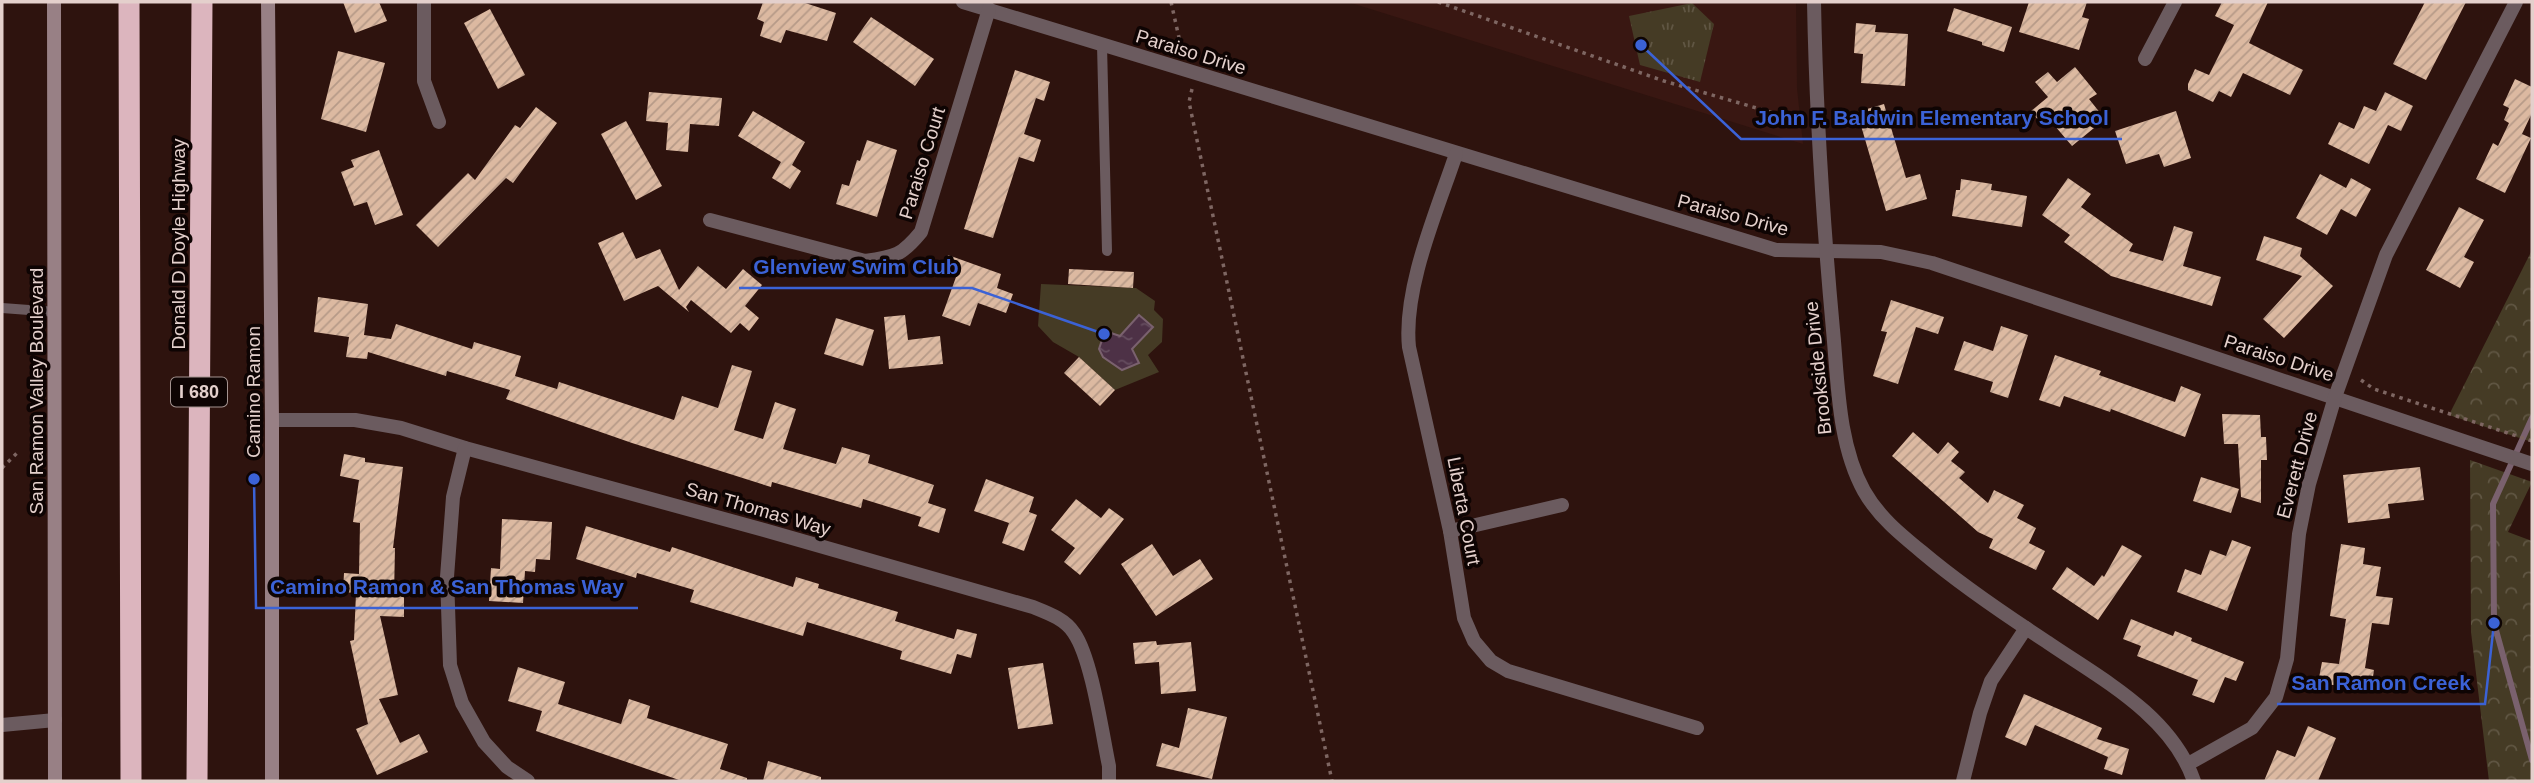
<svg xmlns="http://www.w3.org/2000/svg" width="2534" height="783" font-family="Helvetica,sans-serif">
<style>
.built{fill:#391712}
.forest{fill:url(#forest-crowns)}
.park{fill:url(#park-tufts)}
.pitch{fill:#453b25}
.water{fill:url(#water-ripples);stroke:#7a616e;stroke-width:2}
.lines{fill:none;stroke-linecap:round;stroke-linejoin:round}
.stream{stroke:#7a616e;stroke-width:6}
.building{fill:url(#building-hatch)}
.path{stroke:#7e6662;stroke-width:3.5;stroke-dasharray:3.5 5;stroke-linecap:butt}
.lane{stroke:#6b5b5f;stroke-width:10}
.street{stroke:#6b5b5f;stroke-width:14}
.secondary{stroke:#988085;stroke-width:14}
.highway{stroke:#dcb5be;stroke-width:21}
.labels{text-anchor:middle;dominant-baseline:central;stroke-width:7;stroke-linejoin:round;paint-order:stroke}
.shield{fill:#0e0403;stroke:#a49390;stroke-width:2}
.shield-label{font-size:18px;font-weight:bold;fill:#e4d0cc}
.street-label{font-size:19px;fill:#e4d0cc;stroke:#0e0403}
.leader{fill:none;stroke:#3b62d6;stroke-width:2.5}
.callout-dot{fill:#3b62d6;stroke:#0e0403;stroke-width:2.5}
.callout-label{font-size:21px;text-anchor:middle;font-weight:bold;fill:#3b62d6;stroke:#0e0403;stroke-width:7;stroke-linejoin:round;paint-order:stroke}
</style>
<defs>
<pattern id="forest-crowns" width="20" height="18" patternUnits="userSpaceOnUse" patternTransform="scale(1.75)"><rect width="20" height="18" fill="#453b25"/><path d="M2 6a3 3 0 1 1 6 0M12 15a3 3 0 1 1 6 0" fill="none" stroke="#605643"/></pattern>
<pattern id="park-tufts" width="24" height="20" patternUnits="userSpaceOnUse" patternTransform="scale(1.75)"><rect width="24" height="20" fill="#453b25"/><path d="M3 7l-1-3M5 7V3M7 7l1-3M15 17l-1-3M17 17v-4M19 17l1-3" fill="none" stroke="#605643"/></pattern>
<pattern id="water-ripples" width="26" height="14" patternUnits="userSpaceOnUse" patternTransform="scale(1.75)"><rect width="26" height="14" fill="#4d3146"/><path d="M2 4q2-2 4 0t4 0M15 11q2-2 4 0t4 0" fill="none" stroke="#664e60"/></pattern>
<pattern id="building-hatch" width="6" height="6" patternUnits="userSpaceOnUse" patternTransform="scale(1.75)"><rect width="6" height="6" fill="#dcb9a1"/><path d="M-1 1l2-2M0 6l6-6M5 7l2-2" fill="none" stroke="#b69a88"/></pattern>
</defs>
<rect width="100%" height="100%" fill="#2e130e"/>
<path class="built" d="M 1348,2 L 1796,2 L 1797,88 L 1803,144 Z"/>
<g class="forest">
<path d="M 2532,250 L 2532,442 L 2449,415 Z"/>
<path d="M 2470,460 L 2532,482 L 2508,532 L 2532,541 L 2532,781 L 2489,781 L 2471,632 Z"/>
</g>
<path class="park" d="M 1692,3 L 1714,24 L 1700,82 L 1640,65 L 1629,16 Z"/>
<path class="pitch" d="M 1041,284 L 1136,288 L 1155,301 L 1154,310 L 1163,319 L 1162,342 L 1148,355 L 1159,372 L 1115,390 L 1079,357 L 1053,342 L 1038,326 Z"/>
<path class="water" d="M 1139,315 L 1153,327 L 1132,349 L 1139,363 L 1122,370 L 1103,357 L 1099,349 L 1105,331 L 1120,336 Z"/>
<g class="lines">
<path class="stream" d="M 2532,418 L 2493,504 L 2494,623 L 2532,760"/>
</g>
<g class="building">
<path d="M 343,2 L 379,2 L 387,21 L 355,33 Z"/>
<path d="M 763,2 L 802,2 L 836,13 L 827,41 L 786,30 L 781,43 L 760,36 L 764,22 L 757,19 Z"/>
<path d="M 2029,2 L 2087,2 L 2082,17 L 2089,19 L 2079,50 L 2019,32 Z"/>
<path d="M 2222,2 L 2268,2 L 2249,43 L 2303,70 L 2290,95 L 2243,73 L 2231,97 L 2219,91 L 2213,102 L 2188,90 L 2188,84 L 2195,69 L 2209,75 L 2234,25 L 2215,16 Z"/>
<path d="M 2425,2 L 2466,2 L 2426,80 L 2393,64 Z"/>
<path d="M 1954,8 L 2012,27 L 2004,52 L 1982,45 L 1982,42 L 1947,31 Z"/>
<path d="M 490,9 L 525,75 L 498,89 L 464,23 Z"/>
<path d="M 871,17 L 934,59 L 915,86 L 853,42 Z"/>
<path d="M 1856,23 L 1876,25 L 1875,32 L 1908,34 L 1905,86 L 1861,83 L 1863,54 L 1854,53 Z"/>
<path d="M 338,51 L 385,63 L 366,132 L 321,119 Z"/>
<path d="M 2075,67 L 2097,94 L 2089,99 L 2105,119 L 2072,146 L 2049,119 L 2042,125 L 2031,111 L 2048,97 L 2035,82 L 2048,72 L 2057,82 Z"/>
<path d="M 1015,70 L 1050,82 L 1044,101 L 1036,98 L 1024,134 L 1041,140 L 1034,162 L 1019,157 L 993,238 L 964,229 Z"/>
<path d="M 2515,79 L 2532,87 L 2532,113 L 2522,134 L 2531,138 L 2505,193 L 2476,179 L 2493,143 L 2498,146 L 2509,123 L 2504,120 L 2509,108 L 2503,105 Z"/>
<path d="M 649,92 L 722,98 L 719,126 L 690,124 L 688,152 L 666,150 L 668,123 L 646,121 Z"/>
<path d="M 2385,92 L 2413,106 L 2401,131 L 2388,125 L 2369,164 L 2328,144 L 2339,122 L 2354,129 L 2364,106 L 2376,111 Z"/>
<path d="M 1884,104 L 1906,178 L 1920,174 L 1927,199 L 1886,211 L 1857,112 Z"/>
<path d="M 536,107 L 557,123 L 513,183 L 506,178 L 438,247 L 416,225 L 468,173 L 475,180 L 515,125 L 520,128 Z"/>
<path d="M 753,111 L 805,142 L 792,165 L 801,171 L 790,189 L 772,178 L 781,162 L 738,136 Z"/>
<path d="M 2176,111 L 2191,158 L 2164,167 L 2159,154 L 2126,164 L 2115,131 Z"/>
<path d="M 626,121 L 662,186 L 636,200 L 601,134 Z"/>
<path d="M 867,140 L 897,150 L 877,217 L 836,204 L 842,184 L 849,186 L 857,160 L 860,161 Z"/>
<path d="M 379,150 L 403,215 L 375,225 L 367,202 L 354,206 L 341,172 L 354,167 L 351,160 Z"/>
<path d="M 2320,174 L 2346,188 L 2351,178 L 2371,189 L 2356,217 L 2341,209 L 2327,235 L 2296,218 Z"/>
<path d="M 2068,178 L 2091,194 L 2081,207 L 2133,244 L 2129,251 L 2163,261 L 2174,226 L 2193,232 L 2183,266 L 2221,277 L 2212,306 L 2111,276 L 2064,242 L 2070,235 L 2042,215 Z"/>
<path d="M 1961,179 L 1992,184 L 1991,190 L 2027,196 L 2022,227 L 1952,216 L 1956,190 L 1960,190 Z"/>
<path d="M 2459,207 L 2484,220 L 2464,257 L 2474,262 L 2460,288 L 2426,270 Z"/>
<path d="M 623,232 L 636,259 L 660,249 L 679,290 L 698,266 L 726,289 L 743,269 L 762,285 L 745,306 L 759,318 L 749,331 L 740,323 L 731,333 L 691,300 L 686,307 L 689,312 L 658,286 L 624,301 L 598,243 Z"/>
<path d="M 2264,236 L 2302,248 L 2300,256 L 2333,286 L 2284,338 L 2263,319 L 2302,276 L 2256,260 Z"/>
<path d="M 948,255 L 1001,274 L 997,288 L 1013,294 L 1006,313 L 978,303 L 970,326 L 942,316 L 956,277 L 942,273 Z"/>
<path d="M 1069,269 L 1134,272 L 1133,288 L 1068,284 Z"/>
<path d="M 318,297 L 368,304 L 364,335 L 391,339 L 396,324 L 472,349 L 474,342 L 521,356 L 515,376 L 557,389 L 559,382 L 674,420 L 682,396 L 718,408 L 732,365 L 752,371 L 734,430 L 763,439 L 775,402 L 796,409 L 783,449 L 836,464 L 842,447 L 870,455 L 868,463 L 934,485 L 928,503 L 946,509 L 939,533 L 918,526 L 921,517 L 863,499 L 861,508 L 772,482 L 771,487 L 632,443 L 506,399 L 510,390 L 447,371 L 446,376 L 368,352 L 367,359 L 346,357 L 349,337 L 314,332 Z"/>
<path d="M 1891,300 L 1944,317 L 1938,334 L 1916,327 L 1898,384 L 1873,376 L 1887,332 L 1881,331 Z"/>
<path d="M 905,315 L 908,340 L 940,336 L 943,364 L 889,369 L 884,317 Z"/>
<path d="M 836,318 L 874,330 L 863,366 L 824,354 Z"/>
<path d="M 2001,326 L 2028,335 L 2008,398 L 1990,392 L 1993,382 L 1954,370 L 1964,341 L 1993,351 Z"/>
<path d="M 2055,355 L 2101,371 L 2099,375 L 2175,402 L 2181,386 L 2201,394 L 2185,437 L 2111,409 L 2110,412 L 2064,396 L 2060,407 L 2039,400 Z"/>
<path d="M 1079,357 L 1115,390 L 1100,406 L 1064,373 Z"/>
<path d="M 2222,414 L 2260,415 L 2261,437 L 2266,437 L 2267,460 L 2261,460 L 2261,503 L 2241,497 L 2238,444 L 2224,444 Z"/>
<path d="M 1913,432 L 1938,454 L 1948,442 L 1959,452 L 1951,461 L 1965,472 L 1959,478 L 1988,503 L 1994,490 L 2024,505 L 2017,518 L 2036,528 L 2029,543 L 2045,551 L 2036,570 L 1989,548 L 1993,539 L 1978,532 L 1892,456 Z"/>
<path d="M 344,454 L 365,458 L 365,462 L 403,467 L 393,548 L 395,548 L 394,595 L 404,595 L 404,617 L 380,616 L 398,695 L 379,699 L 400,743 L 419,734 L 428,752 L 377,775 L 356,729 L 368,724 L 350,641 L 354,640 L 356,593 L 343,592 L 344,573 L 359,574 L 360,523 L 353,522 L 359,480 L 340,476 Z"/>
<path d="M 2420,467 L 2424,500 L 2388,504 L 2390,518 L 2348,523 L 2343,475 Z"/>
<path d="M 2201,477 L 2239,489 L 2231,513 L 2193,501 Z"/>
<path d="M 986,479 L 1034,497 L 1029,512 L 1037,515 L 1024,551 L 1002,543 L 1009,523 L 974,511 Z"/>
<path d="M 1076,499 L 1101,518 L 1109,508 L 1124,519 L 1080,575 L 1064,562 L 1075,548 L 1051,530 Z"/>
<path d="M 502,519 L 552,522 L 550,560 L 536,559 L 535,572 L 525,571 L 523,603 L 489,601 L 491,568 L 500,569 Z"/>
<path d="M 586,526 L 670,552 L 672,547 L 793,587 L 796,577 L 819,584 L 818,588 L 898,612 L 895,621 L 954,639 L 957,629 L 977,634 L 971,658 L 957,654 L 951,674 L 900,659 L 902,651 L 807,622 L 803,636 L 690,602 L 694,590 L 637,573 L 636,578 L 576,559 Z"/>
<path d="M 2232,540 L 2251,547 L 2227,611 L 2177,592 L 2185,569 L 2201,575 L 2210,550 L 2226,556 Z"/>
<path d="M 1152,544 L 1173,576 L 1200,559 L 1213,579 L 1156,616 L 1121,564 Z"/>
<path d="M 2341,544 L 2365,548 L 2363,564 L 2381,567 L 2376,596 L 2393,598 L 2389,625 L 2372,623 L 2365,668 L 2374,670 L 2371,690 L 2318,683 L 2322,662 L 2339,664 L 2346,619 L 2330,616 Z"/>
<path d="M 2122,545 L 2142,556 L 2098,620 L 2052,589 L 2067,567 L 2094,586 L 2102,575 L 2104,577 Z"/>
<path d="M 2131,619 L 2173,636 L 2175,631 L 2192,638 L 2191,641 L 2244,662 L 2236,681 L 2225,677 L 2214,703 L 2192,695 L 2198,680 L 2137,656 L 2141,646 L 2123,639 Z"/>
<path d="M 1156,641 L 1157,645 L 1191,642 L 1196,691 L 1161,694 L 1159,662 L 1135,664 L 1133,643 Z"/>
<path d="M 1043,663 L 1053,724 L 1018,729 L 1008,668 Z"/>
<path d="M 518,667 L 565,682 L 558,704 L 621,724 L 629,699 L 650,706 L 647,718 L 728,744 L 720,769 L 747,778 L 747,781 L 682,781 L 536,731 L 542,711 L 508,701 Z"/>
<path d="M 2024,694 L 2102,728 L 2097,739 L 2129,749 L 2122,775 L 2104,769 L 2108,757 L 2035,725 L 2026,746 L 2005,737 Z"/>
<path d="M 1188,708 L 1227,717 L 1212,779 L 1156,766 L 1162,743 L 1179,748 Z"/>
<path d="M 2308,726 L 2336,738 L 2318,781 L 2264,781 L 2277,750 L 2295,757 Z"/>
<path d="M 768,761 L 821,777 L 821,781 L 763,781 Z"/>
</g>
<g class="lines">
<g class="path">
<path d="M 1171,2 L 1182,51"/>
<path d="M 1438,2 L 1664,81 L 1801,121"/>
<path d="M 1192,89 L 1189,102 L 1332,781"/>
<path d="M 2361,380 L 2374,389 L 2532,441"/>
<path d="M 2,468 L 19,451"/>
</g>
<g class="lane">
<path d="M 1102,45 L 1107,251"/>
<path d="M 2,308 L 56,312"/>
</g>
<g class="street">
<path d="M 424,2 L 424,81 L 439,122"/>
<path d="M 963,2 L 1776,250 L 1881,252 L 1932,263 L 2532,464"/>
<path d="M 1814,2 C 1816,111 1823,221 1833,330 C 1838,383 1838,444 1864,491 C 1878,516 1900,534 1922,552 C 1961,585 2004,614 2047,642 C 2101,679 2171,715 2194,781"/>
<path d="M 2145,59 L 2175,2"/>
<path d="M 1456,154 C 1437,211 1403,288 1409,347 L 1450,531 L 1464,618 L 1474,641 L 1491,661 L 1508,671 L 1697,728"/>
<path d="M 710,220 L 865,261 C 896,257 902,255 921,232 L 989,9"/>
<path d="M 272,420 L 355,420 L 401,428 L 465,448 L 764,530 L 1033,607 C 1048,613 1065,619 1074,633 C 1092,659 1102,733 1109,766 L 1109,781"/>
<path d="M 465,448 L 453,497 L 447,577 L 450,665 L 462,703 L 484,742 L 507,767 L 528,781"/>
<path d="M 1450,531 L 1562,505"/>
<path d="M 2,725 L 55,720"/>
<path d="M 2188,764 L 2252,728 L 2276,697 L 2287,659 L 2299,534 L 2309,484 L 2335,397 L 2386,255 L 2516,2"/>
<path d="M 1963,781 L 1980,713 L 1991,681 L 2026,628"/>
</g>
<g class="secondary">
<path d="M 54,2 L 55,781"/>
<path d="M 268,2 L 272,420 L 272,781"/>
</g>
<g class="highway">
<path d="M 129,2 L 131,781"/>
<path d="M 197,781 L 202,2"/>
</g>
</g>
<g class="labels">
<rect class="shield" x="171" y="377.5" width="56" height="29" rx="5"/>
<g class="shield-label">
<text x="199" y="392">I 680</text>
</g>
<g class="street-label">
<text transform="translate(1191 52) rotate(17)">Paraiso Drive</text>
<text transform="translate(922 163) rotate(-73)">Paraiso Court</text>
<text transform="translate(1733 215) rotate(15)">Paraiso Drive</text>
<text transform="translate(178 244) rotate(-90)">Donald D Doyle Highway</text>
<text transform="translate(2279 358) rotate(18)">Paraiso Drive</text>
<text transform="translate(1818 368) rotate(-96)">Brookside Drive</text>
<text transform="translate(36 391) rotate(-90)">San Ramon Valley Boulevard</text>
<text transform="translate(253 392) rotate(-90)">Camino Ramon</text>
<text transform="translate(2297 465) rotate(-75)">Everett Drive</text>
<text transform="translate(758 509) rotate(16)">San Thomas Way</text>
<text transform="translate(1464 511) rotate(79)">Liberta Court</text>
</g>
</g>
<path class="leader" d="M1641 45L1741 139H2122M1104 334L972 288H739M254 479L256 608H638M2494 623L2485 704H2277"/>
<g class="callout-dot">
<circle cx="1641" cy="45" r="7"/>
<circle cx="1104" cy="334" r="7"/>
<circle cx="254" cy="479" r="7"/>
<circle cx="2494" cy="623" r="7"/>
</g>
<g class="callout-label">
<text x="1932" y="125">John F. Baldwin Elementary School</text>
<text x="856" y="274">Glenview Swim Club</text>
<text x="447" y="594">Camino Ramon &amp; San Thomas Way</text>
<text x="2381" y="690">San Ramon Creek</text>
</g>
<rect width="2534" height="783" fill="none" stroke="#e4d0cc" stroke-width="7"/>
</svg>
